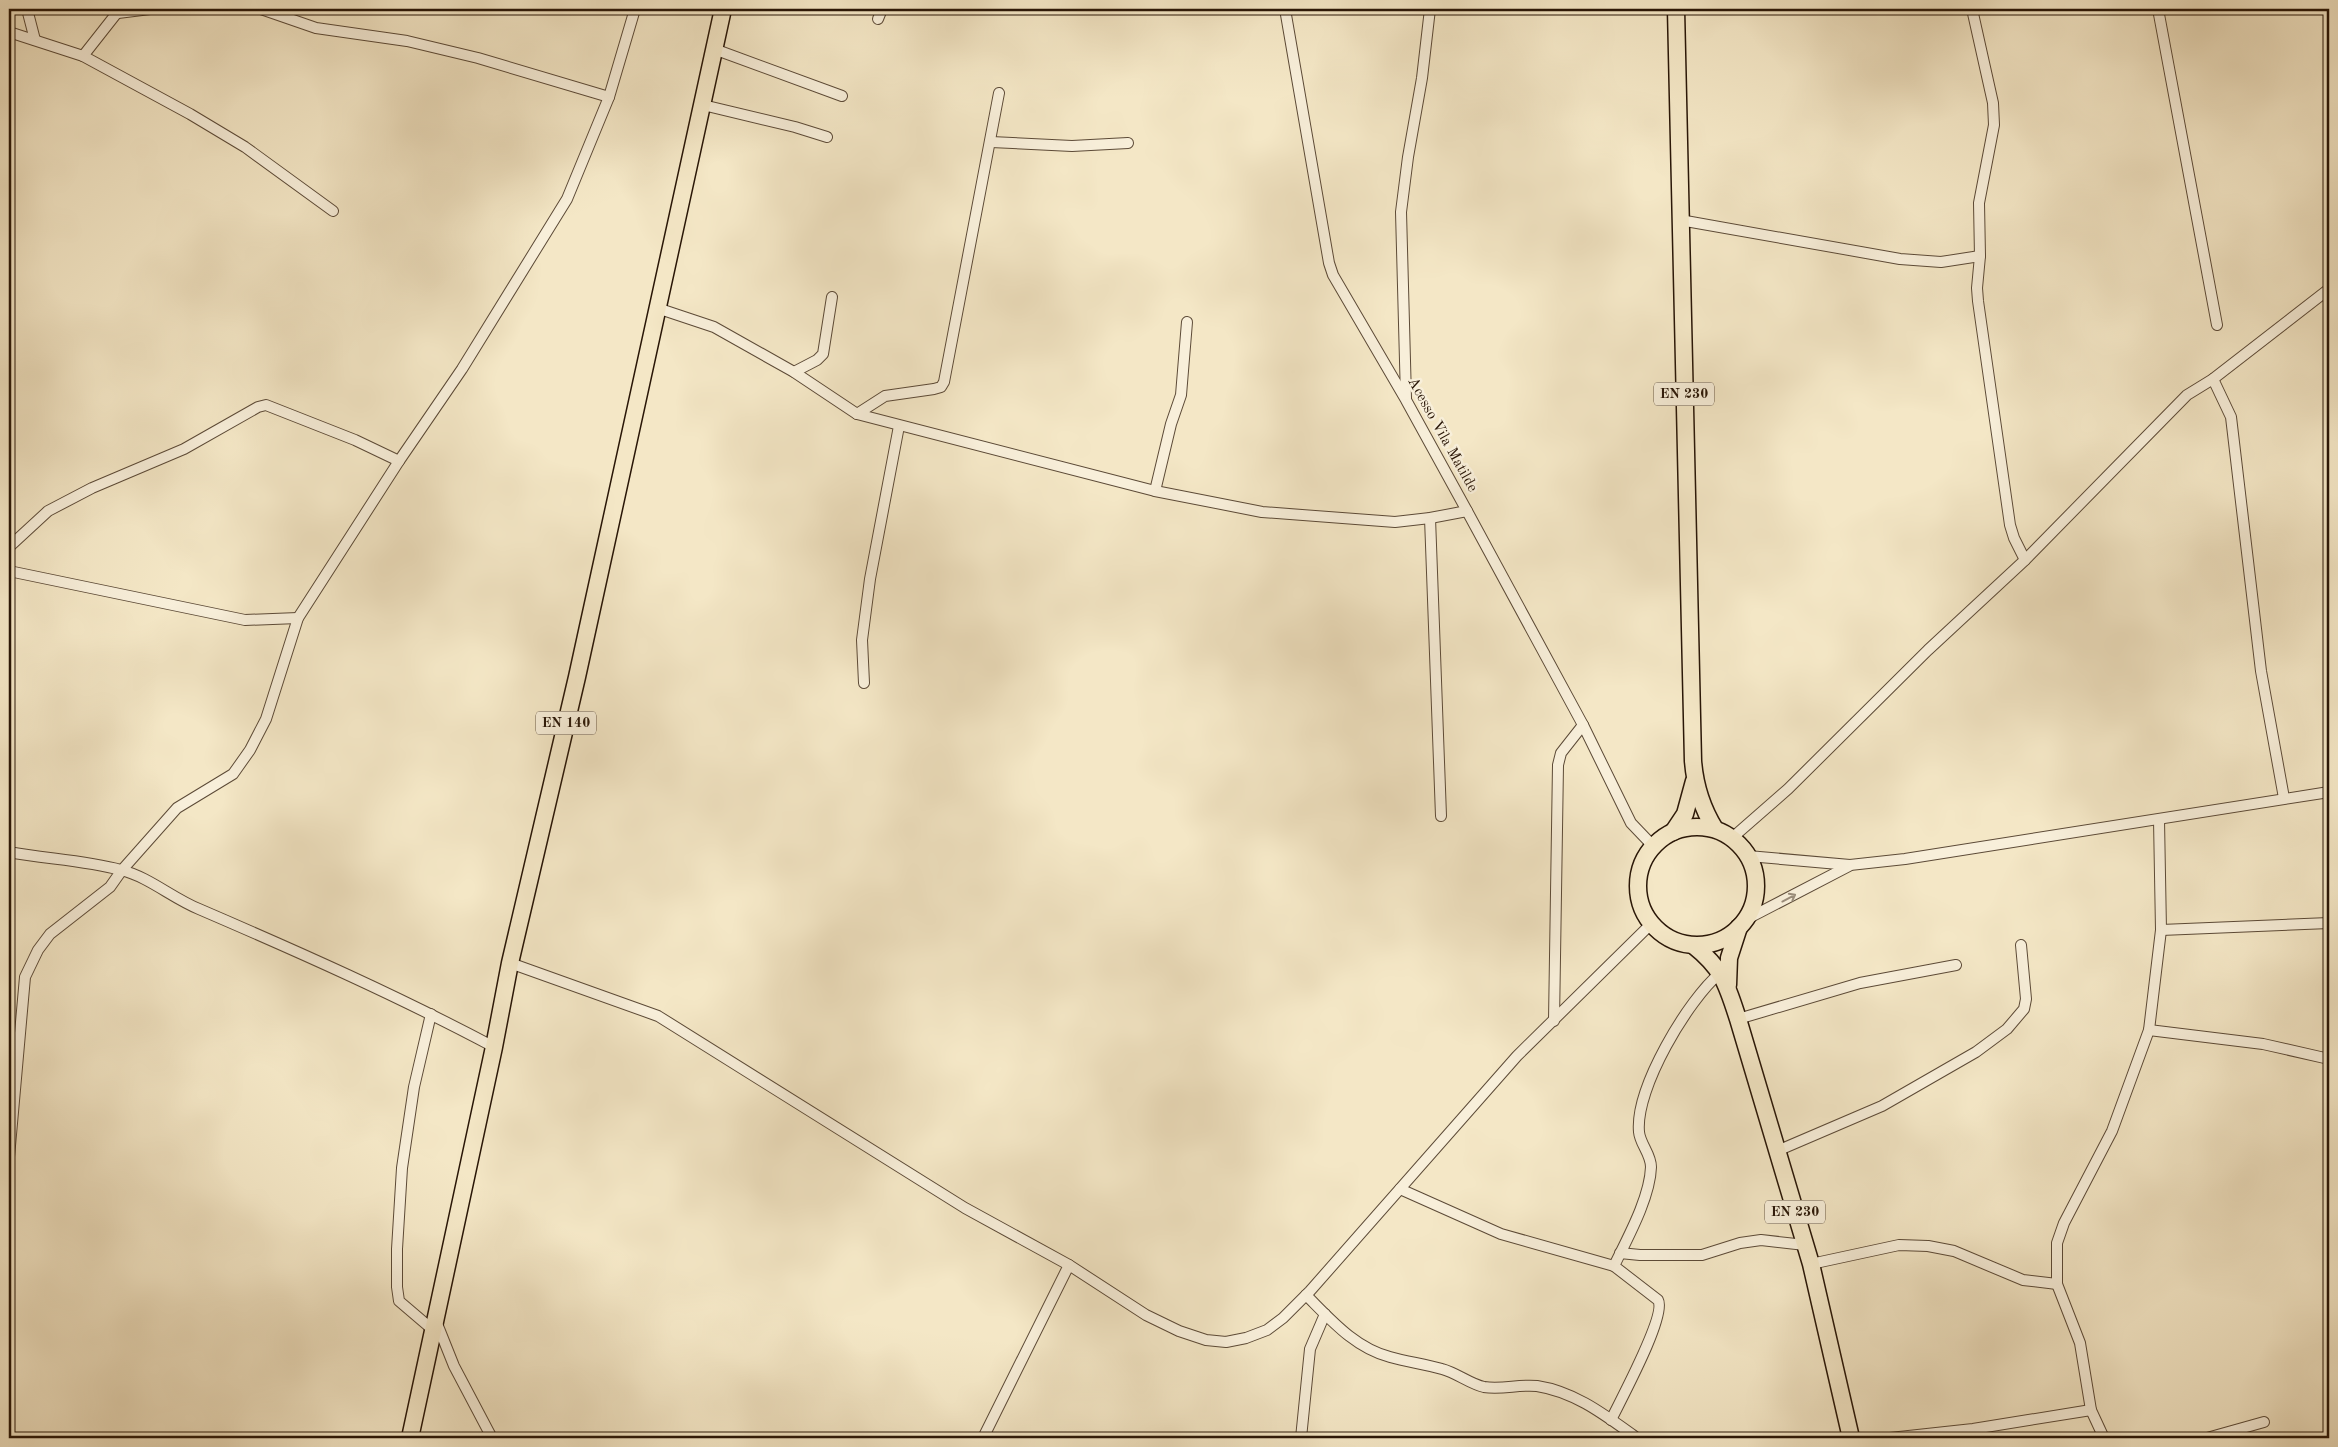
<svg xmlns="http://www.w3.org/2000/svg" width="2338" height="1447" font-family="'Old Standard TT',serif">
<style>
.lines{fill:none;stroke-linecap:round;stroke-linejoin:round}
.minor-casing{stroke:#5c4a37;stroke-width:12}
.primary-casing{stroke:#291607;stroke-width:19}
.minor{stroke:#f8efda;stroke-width:10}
.primary{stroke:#f4e7c6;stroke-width:16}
.oneway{stroke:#9b8d7b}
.labels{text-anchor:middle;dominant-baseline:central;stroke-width:5;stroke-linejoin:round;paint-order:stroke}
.shield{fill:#f8efda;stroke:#675746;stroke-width:1}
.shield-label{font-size:14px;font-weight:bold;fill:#291607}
.street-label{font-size:15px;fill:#291607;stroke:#f8efda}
</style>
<rect width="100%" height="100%" fill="#f4e7c6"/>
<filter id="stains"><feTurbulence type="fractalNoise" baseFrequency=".004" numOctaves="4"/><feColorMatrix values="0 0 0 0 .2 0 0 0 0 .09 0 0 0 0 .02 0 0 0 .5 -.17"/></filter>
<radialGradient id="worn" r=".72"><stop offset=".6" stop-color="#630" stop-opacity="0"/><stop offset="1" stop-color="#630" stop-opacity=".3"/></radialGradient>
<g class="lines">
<g class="minor-casing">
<g id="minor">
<path d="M 27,9 L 35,40"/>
<path d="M 261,9 L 316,28 L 407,41 L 478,58 L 609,97"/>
<path d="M 1285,9 L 1329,263 L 1333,275 L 1406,400 L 1467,511 L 1583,725 L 1631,823 L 1653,846"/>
<path d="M 1972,9 L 1993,103 L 1994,125 L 1979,203 L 1980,256 L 1977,288 L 1978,301 L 2010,525 L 2014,538 L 2025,560"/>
<path d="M 2158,9 L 2217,325"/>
<path d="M 118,13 L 150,9"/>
<path d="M 878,19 L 882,9"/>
<path d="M 9,32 L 83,56 L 190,114 L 245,147 L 333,211"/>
<path d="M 714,49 L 842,96"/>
<path d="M 83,56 L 120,9"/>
<path d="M 703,105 L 795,127 L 827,137"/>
<path d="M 991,142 L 1072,146 L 1128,143"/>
<path d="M 1680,220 L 1900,259 L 1941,262 L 1980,256"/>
<path d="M 657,308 L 714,327 L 794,372 L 857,414 L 1155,491 L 1262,512 L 1395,522 L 1430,518 L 1467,511"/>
<path d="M 794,372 L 817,360 L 823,354 L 832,297"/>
<path d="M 2213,379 L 2231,417 L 2261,671 L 2284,798"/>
<path d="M 1406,398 L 1401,212 L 1408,157 L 1422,78 L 1430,9"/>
<path d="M 857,414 L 885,396 L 934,389 L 941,387 L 944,382 L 999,93"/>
<path d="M 1155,491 L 1171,424 L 1181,395 L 1187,322"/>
<path d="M 1430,518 L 1441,816"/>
<path d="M 9,547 L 48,511 L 92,488 L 184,449 L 258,407 L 266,405 L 355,440 L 399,461"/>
<path d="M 9,571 L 245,620 L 298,618"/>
<path d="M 864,683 L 862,640 L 870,579 L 899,426"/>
<path d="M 1732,838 L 1788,789 L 1928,650 L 2025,560 L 2187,395 L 2213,379 L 2329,289"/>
<path d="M 9,852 C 46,859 84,860 121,870 C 149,877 172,898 199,909 C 299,952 398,996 494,1047"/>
<path d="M 1748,856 L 1850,865 L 1905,859 L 2329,792"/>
<path d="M 1745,920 L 1849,866"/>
<path d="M 2161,930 L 2329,923"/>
<path d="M 510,963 L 658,1016 L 965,1208 L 1069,1265 L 1146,1315 L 1179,1331 L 1206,1340 L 1226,1342 L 1246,1338 L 1267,1330 L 1283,1318 L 1310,1291 L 1517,1056 L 1651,924"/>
<path d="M 431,1014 L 414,1087 L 402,1168 L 397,1249 L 397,1287 L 399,1301 L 433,1330"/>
<path d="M 1738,1019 L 1860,983 L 1956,965"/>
<path d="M 1554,1021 L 1558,765 L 1561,753 L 1583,725"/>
<path d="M 2149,1030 L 2263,1044 L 2329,1059"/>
<path d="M 1777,1151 L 1882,1106 L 1976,1052 L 2007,1029 L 2024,1009 L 2026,999 L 2021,945"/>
<path d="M 9,1157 L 25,977 L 38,950 L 50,934 L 110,887 L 122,870 L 177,808 L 233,774 L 250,750 L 266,719 L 298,618 L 399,461 L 462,369 L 567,199 L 609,97 L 635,9"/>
<path d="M 1400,1189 L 1501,1234 L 1614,1266"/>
<path d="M 1620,1253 L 1640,1255 L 1702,1255 L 1740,1243 L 1761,1240 L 1805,1245"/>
<path d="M 1811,1264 L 1899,1245 L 1928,1246 L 1954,1251 L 2023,1280 L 2057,1284"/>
<path d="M 1306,1295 C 1331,1320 1355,1348 1390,1357 C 1408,1362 1425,1364 1442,1369 C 1457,1373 1470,1384 1484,1387 C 1502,1390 1519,1384 1537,1386 C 1576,1392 1606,1416 1637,1438"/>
<path d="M 436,1321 L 454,1366 L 492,1438"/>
<path d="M 1611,1420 C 1620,1401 1667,1315 1658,1300 L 1614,1266 C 1627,1239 1650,1198 1651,1167 C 1651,1154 1640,1144 1639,1132 C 1635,1088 1688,1000 1720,973"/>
<path d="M 983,1438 L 1069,1265"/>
<path d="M 1301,1438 L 1310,1349 L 1325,1314"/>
<path d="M 1890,1438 L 1973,1429 L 2091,1410"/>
<path d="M 2104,1438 L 2091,1410 L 2080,1343 L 2057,1284 L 2057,1243 L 2064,1223 L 2112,1131 L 2149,1030 L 2161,930 L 2159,820"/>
<path d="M 2207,1438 L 2264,1422"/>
</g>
</g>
<g class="primary-casing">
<g id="primary">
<path d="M 1676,9 L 1693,761 C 1695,786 1702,808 1715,829"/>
<circle cx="1697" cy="886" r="59"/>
<path d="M 1673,832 L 1685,814 L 1694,781"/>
<path d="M 1694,946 C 1723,969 1727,985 1738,1019 L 1811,1264 L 1851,1438"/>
<path d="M 1728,985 L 1729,958 L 1739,927"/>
<path d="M 410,1438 L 494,1047 L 510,963 L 577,677 L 723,9"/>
</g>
</g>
<use href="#minor" class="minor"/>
<use href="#primary" class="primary"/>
</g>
<defs><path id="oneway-shaft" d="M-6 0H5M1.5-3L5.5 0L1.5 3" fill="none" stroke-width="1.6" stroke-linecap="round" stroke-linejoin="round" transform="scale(1.25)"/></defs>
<use class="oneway" href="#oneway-shaft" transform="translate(1789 898) rotate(-28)"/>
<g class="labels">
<g class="shield">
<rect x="1654" y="382.5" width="60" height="23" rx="4"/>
<rect x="536" y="711.5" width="60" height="23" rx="4"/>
<rect x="1765" y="1200.5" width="60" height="23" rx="4"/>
</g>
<g class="shield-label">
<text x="1684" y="394">EN 230</text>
<text x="566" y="723">EN 140</text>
<text x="1795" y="1212">EN 230</text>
</g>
<g class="street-label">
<text transform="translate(1442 435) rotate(61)">Acesso Vila Matilde</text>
</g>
</g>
<rect width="2338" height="1447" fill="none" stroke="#f4e7c6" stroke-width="30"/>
<rect x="10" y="10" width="2318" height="1427" fill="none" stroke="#291607" stroke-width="2.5"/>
<rect x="15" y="15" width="2308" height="1417" fill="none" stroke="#291607"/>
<rect width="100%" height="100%" filter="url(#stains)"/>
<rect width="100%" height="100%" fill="url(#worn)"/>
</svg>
